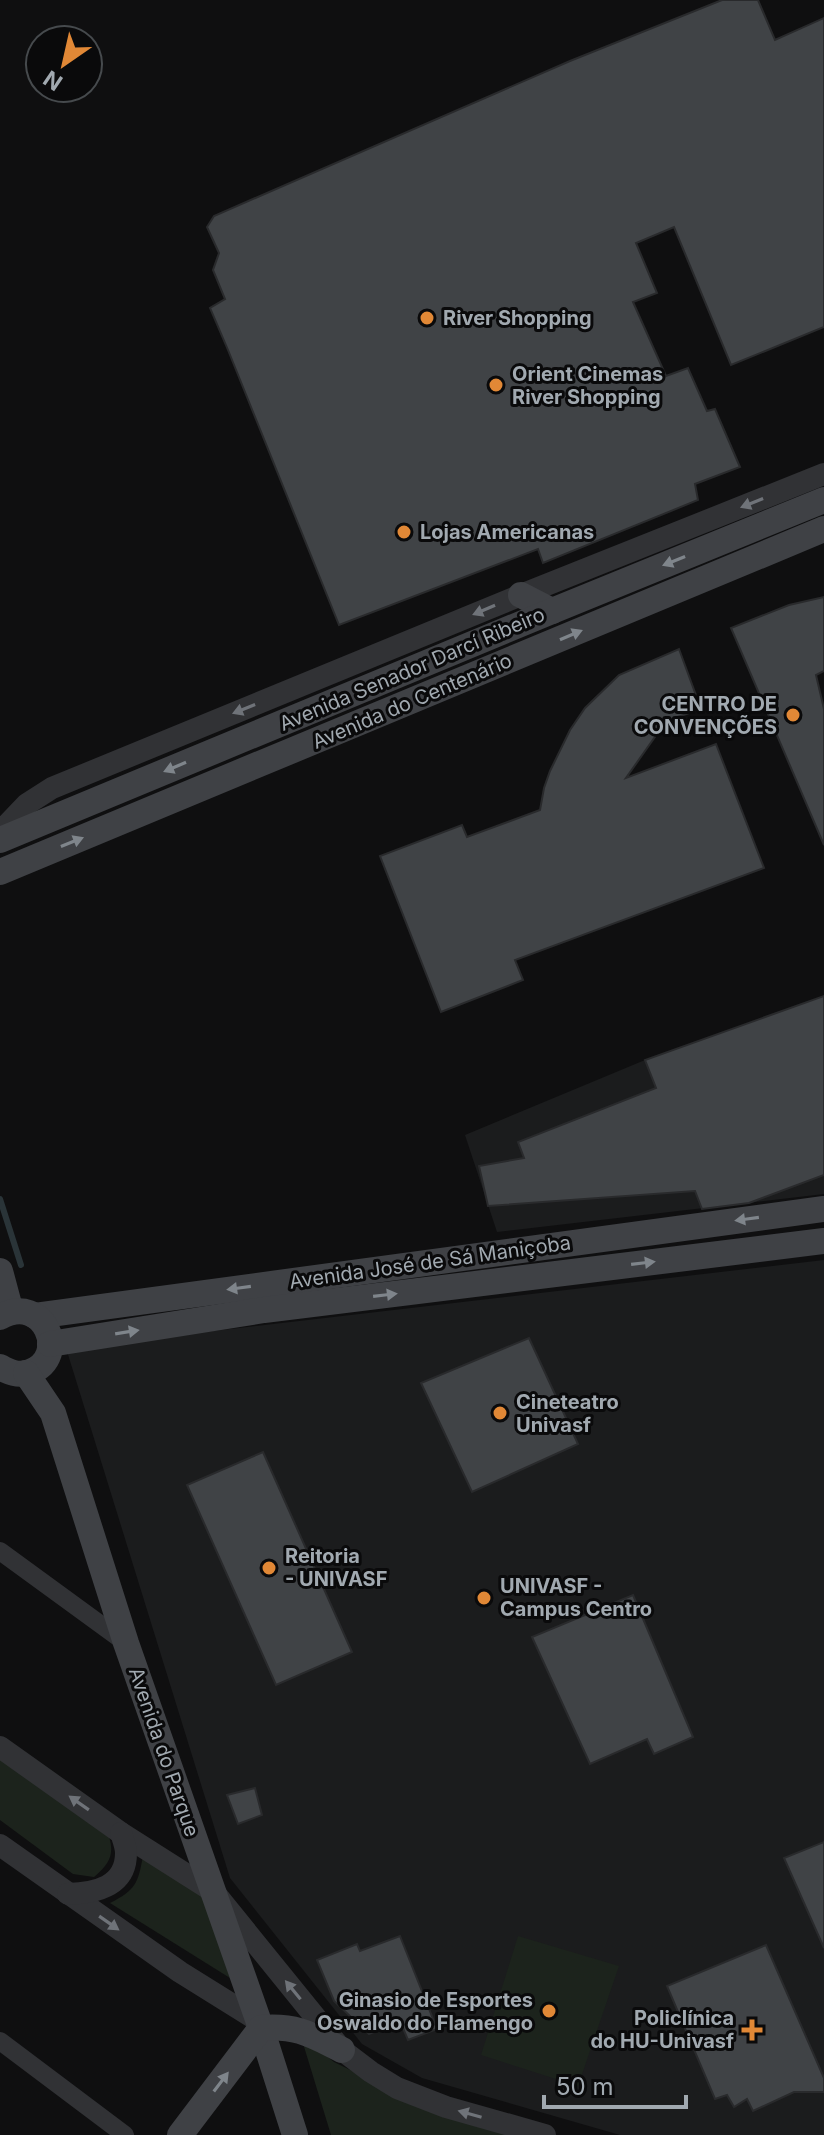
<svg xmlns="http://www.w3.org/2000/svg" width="824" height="2135" font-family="Inter,sans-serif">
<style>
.built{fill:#1b1c1d}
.green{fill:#1c231c}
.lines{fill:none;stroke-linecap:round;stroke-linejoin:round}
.stream{stroke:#2a3438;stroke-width:6}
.building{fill:#404346;stroke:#292a2c;stroke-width:2}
.minor{stroke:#313235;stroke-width:18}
.tertiary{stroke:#313235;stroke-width:22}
.secondary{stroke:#3f4145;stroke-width:26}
.oneway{fill:#6f7379}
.oneway2{fill:#7f858b}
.poi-dot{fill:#e18836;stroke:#0a0a0b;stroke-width:3}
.labels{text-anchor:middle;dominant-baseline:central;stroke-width:6;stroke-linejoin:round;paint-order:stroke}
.poi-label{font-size:20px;font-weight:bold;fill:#a1a9b0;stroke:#0a0a0b;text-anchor:start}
.street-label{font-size:20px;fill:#a1a9b0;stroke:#0a0a0b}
</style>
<rect width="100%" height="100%" fill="#0f0f10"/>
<g class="built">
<path d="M 824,996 L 824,1194 L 497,1232 L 465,1135 L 645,1060 Z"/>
<path d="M 824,1260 L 824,2135 L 620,2135 L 422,2078 L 362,2044 L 230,1878 L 66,1348 Z"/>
</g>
<g class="green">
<path d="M 0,1749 L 105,1826 C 115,1850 114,1860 94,1877 L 73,1874 L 0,1820 Z"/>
<path d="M 143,1856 L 205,1898 L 230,1978 L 110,1903 C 136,1890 138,1883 143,1856 Z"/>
<path d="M 518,1936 L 619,1966 L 578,2086 L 481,2055 Z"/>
<path d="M 302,2040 L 315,2047 L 334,2062 L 403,2096 L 535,2135 L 331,2135 Z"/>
</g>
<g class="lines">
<path class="stream" d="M 0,1199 L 21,1265"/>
</g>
<g class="building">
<path d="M 722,0 L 758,0 L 775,40 L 824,18 L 824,327 L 731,365 L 674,227 L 636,243 L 657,293 L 633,302 L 666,376 L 688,368 L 707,411 L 715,409 L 740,467 L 695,484 L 698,500 L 543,563 L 538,549 L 339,625 L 228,350 L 210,308 L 225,299 L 213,270 L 219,253 L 207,227 L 214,216 L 570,61 Z"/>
<path d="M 824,597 L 824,671 L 816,675 L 824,709 L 824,845 L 731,628 L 789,605 Z"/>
<path d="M 679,649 L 701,709 L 675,718 L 662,727 L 626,778 L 716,744 L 764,868 L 515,960 L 523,980 L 441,1012 L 380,856 L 462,825 L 467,837 L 540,810 L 544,788 L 550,771 L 570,730 L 585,708 L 619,675 Z"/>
<path d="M 824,996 L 824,1175 L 749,1203 L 702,1209 L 695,1191 L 488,1206 L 479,1166 L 524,1158 L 518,1142 L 656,1088 L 645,1060 Z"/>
<path d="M 529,1338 L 578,1444 L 472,1492 L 421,1383 Z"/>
<path d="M 263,1452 L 352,1652 L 276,1685 L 187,1485 Z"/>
<path d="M 633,1595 L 693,1737 L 654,1754 L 647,1739 L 590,1764 L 532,1637 Z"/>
<path d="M 255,1788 L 262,1815 L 238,1824 L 227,1795 Z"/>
<path d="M 824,1842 L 824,1948 L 784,1858 Z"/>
<path d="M 400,1936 L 437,2029 L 408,2040 L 400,2021 L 369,2034 L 334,2001 L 317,1960 L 357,1944 L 360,1951 Z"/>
<path d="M 766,1945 L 824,2078 L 824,2092 L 794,2092 L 753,2111 L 747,2099 L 734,2107 L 727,2095 L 715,2099 L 667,1986 Z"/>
</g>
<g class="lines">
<g class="minor">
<path d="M 0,1551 L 126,1643"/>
<path d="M 0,2041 L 125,2135"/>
</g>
<g class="tertiary">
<path d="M 0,832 L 27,804 L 52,788 L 521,595 L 824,474"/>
<path d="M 0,1747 L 121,1833 L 214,1892 L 342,2050 L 371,2072 L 397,2088 L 446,2107 L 545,2135"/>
<path d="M 0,1845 L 180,1972 L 257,2020"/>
<path d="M 68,1894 C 95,1893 126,1887 126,1853 C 126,1847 123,1839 121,1833"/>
</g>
<g class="secondary">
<path d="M 521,595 L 552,611"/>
<path d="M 0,840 L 552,611 L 824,500"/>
<path d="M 0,872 L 824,529"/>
<path d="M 0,1271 L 11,1312"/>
<path d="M 35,1316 L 824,1209"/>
<path d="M 0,1317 C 44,1292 71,1357 30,1372 C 19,1376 10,1373 0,1367"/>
<path d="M 50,1344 L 264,1310 L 824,1241"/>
<path d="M 26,1373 L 53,1413 L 126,1643 L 261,2028 L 295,2135"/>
<path d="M 180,2135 L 261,2028 C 297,2025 312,2035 342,2050"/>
</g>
</g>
<defs><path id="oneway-solid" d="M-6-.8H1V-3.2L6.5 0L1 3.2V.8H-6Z" transform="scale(2)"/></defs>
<g class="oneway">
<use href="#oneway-solid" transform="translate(752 503) rotate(158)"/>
<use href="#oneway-solid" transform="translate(484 610) rotate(157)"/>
<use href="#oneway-solid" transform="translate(244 709) rotate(158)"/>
<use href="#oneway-solid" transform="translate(79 1803) rotate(-145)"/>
<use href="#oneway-solid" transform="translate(109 1923) rotate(35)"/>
<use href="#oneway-solid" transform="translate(293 1990) rotate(-129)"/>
<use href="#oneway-solid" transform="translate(470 2114) rotate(-164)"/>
</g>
<g class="oneway2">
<use href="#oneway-solid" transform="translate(674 561) rotate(158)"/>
<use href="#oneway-solid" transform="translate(571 635) rotate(-23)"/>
<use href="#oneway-solid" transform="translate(175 767) rotate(157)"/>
<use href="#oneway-solid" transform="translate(72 842) rotate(-22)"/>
<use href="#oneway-solid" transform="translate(747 1219) rotate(172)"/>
<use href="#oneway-solid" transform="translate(643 1263) rotate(-7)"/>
<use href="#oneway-solid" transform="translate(239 1288) rotate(172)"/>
<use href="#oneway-solid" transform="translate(385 1295) rotate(-7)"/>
<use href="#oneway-solid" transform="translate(127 1332) rotate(-9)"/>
<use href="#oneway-solid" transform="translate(221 2082) rotate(-53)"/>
</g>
<g class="poi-dot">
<circle cx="427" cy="318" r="8"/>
<circle cx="496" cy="385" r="8"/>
<circle cx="404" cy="532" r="8"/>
<circle cx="793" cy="715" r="8"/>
<circle cx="500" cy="1413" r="8"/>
<circle cx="269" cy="1568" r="8"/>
<circle cx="484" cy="1598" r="8"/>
<circle cx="549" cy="2011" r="8"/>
<path d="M748 2018h8v8h8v8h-8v8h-8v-8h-8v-8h8z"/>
</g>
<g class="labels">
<g class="poi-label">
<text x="443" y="318">River Shopping</text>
<text x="512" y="374">Orient Cinemas<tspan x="512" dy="23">River Shopping</tspan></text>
<text x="420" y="532">Lojas Americanas</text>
<text x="777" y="704" text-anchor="end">CENTRO DE<tspan x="777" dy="23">CONVENÇÕES</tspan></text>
<text x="516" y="1402">Cineteatro<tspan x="516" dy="23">Univasf</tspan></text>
<text x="285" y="1556">Reitoria<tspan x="285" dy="23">- UNIVASF</tspan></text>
<text x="500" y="1586">UNIVASF -<tspan x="500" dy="23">Campus Centro</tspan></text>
<text x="533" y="2000" text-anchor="end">Ginasio de Esportes<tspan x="533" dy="23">Oswaldo do Flamengo</tspan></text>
<text x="734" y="2018" text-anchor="end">Policlínica<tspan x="734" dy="23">do HU-Univasf</tspan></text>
</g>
<g class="street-label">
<text transform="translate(412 669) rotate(-23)">Avenida Senador Darcí Ribeiro</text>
<text transform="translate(412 701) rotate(-23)">Avenida do Centenário</text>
<text transform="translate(430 1262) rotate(-8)">Avenida José de Sá Maniçoba</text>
<text transform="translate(164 1752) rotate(71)">Avenida do Parque</text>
</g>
</g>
<g transform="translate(64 64) rotate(214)"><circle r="38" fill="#0a0a0b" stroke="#464a4d" stroke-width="2"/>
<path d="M0-6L14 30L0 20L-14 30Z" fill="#e18836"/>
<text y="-12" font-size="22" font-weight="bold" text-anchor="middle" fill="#a1a9b0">N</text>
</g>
<path d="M544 2095v12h142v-12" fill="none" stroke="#a1a9b0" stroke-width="4"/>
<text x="556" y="2095" font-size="24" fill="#a1a9b0" stroke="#0a0a0b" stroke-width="6" paint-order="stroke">50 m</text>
</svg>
